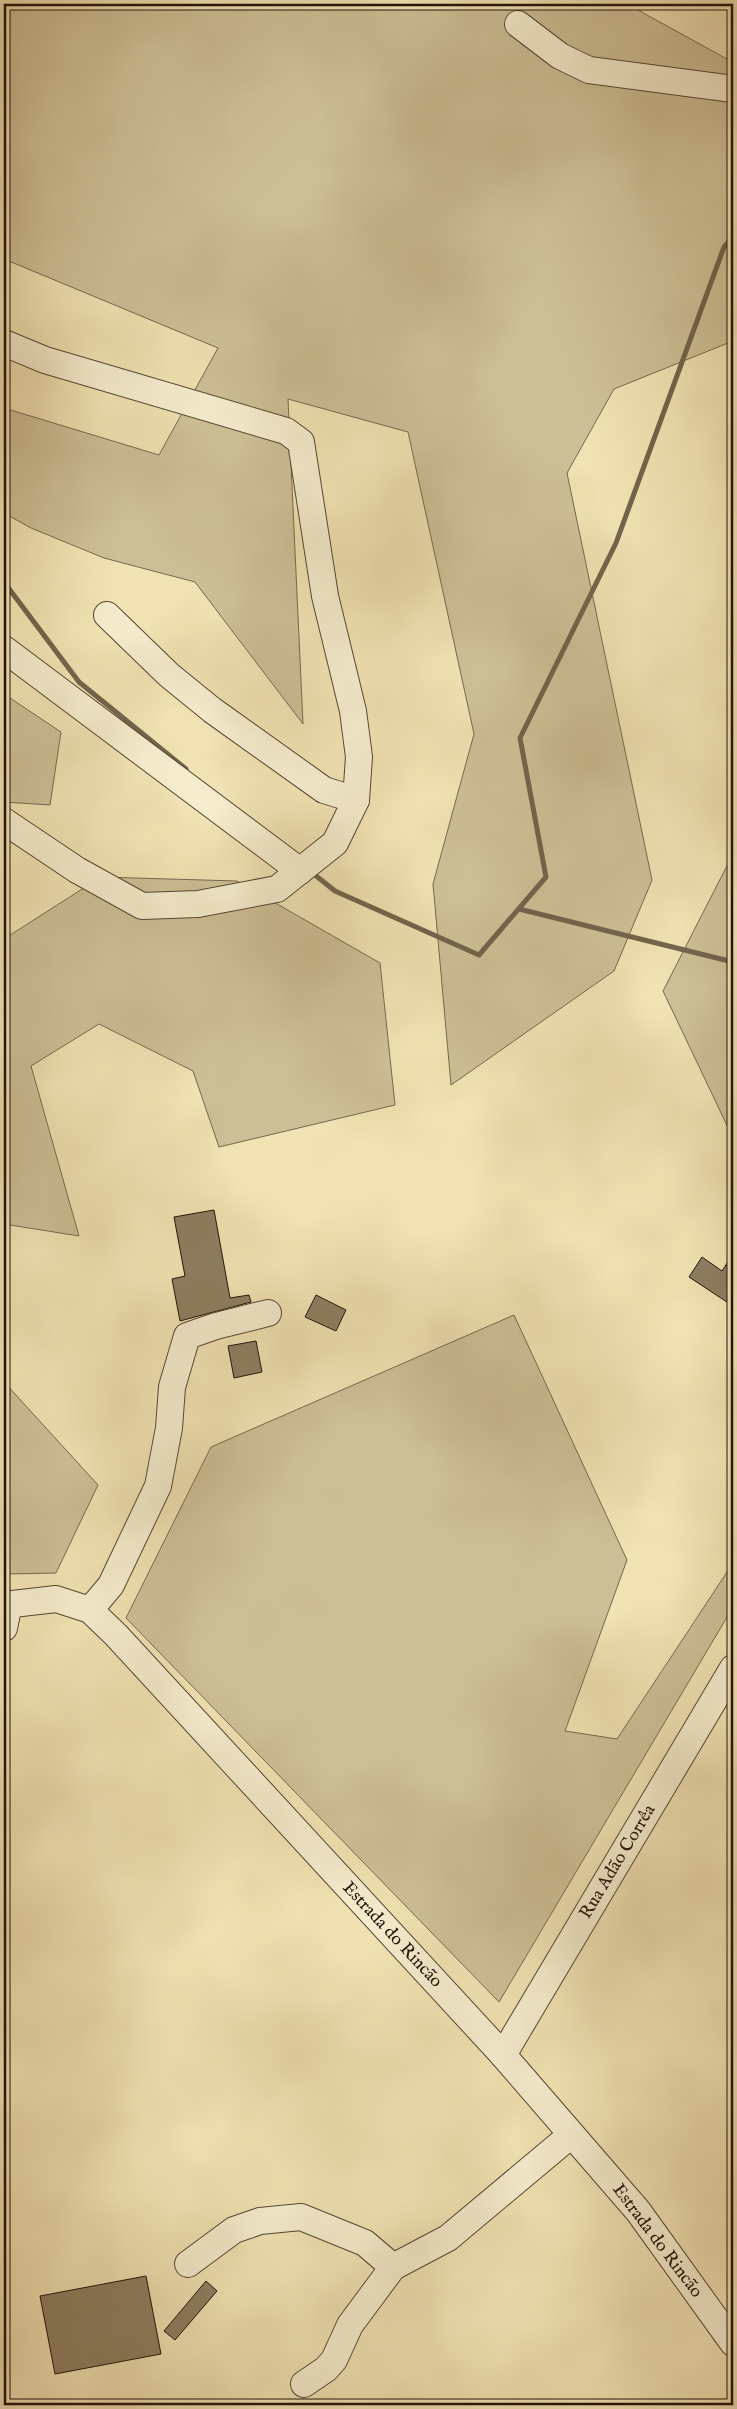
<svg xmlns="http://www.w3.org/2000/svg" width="737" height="2409" font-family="'IM FELL English',serif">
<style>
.green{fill:#cdbf95;stroke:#77684f}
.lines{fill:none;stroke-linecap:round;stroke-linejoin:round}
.stream{stroke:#73644c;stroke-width:5}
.building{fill:#8d7e61;stroke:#211209}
.minor-casing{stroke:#554633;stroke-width:28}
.minor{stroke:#f5eccd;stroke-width:26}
.labels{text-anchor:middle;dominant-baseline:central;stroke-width:4;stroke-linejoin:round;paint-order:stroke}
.street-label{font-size:18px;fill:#211209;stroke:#f5eccd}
</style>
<rect width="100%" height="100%" fill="#f0e2b2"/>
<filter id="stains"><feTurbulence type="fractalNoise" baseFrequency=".004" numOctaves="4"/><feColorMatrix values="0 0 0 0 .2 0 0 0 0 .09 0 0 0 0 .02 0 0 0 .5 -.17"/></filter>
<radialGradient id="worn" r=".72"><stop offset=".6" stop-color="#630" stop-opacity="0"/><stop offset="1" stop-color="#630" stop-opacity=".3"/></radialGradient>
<g class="green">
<path d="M 4,4 L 627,4 L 727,59 L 733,54 L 733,341 L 614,389 L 567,473 L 652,880 L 614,971 L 451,1085 L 433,884 L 474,734 L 408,432 L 288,399 L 303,724 L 195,582 L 104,558 L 31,528 L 4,513 L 4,408 L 159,455 L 218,348 L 4,259 Z"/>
<path d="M 4,694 L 61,732 L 50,805 L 4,802 Z"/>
<path d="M 733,854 L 733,1138 L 663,991 Z"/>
<path d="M 101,877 L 237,881 L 380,963 L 395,1105 L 219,1147 L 193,1071 L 99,1024 L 31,1066 L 79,1236 L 4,1224 L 4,939 Z"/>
<path d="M 514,1315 L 627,1560 L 565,1731 L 617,1739 L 733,1563 L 733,1607 L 499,2002 L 126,1618 L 211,1447 Z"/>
<path d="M 4,1382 L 98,1485 L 56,1573 L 4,1574 Z"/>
</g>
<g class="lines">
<g class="stream">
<path d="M 4,582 L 79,682 L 186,769"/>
<path d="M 310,871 L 335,891 L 479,955 L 546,877 L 520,738 L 616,543 L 724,247 L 733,237"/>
<path d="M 519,909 L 733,962"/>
</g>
</g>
<g class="building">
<path d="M 214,1210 L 230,1298 L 249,1295 L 251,1302 L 180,1321 L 172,1279 L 185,1276 L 174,1217 Z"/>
<path d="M 733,1254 L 733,1306 L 689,1277 L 702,1257 L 722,1271 Z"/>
<path d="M 316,1295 L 346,1310 L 336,1331 L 305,1317 Z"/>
<path d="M 256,1341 L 262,1372 L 234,1378 L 228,1346 Z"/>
<path d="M 146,2276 L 161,2354 L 55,2374 L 40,2296 Z"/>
<path d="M 206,2281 L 217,2291 L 175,2340 L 164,2331 Z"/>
</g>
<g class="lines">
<g class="minor-casing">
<g id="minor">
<path d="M 518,24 L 560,56 L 589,70 L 733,89"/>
<path d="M 4,343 L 45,360 L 286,431 L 301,442 L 325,596 L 353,711 L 359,757 L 356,800 L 335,843 L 277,889 L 198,904 L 142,906 L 77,870 L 4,821"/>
<path d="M 107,615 L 169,675 L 212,710 L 324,790 L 356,800"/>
<path d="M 4,649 L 300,871"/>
<path d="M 4,1605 L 56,1599 L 90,1610 L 116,1635 L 503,2055 L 638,2211 L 733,2343"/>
<path d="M 90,1610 L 111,1585 L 158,1486 L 169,1428 L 172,1387 L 187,1336 L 216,1326 L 268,1313"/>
<path d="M 4,1628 L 9,1604"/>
<path d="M 503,2055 L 733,1668"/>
<path d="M 188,2264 L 234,2230 L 260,2221 L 301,2217 L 365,2243 L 393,2267 L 448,2238 L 571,2135"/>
<path d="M 304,2384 L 326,2369 L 334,2360 L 350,2325 L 393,2267"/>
</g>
</g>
<use href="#minor" class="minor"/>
</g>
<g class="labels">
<g class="street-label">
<text transform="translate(618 1862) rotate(-59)">Rua Adão Corrêa</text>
<text transform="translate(392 1935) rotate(47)">Estrada do Rincão</text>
<text transform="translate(657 2241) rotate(53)">Estrada do Rincão</text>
</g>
</g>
<rect width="737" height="2409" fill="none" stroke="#f0e2b2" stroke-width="20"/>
<rect x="5" y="5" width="727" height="2399" fill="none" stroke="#211209" stroke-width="2.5"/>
<rect x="10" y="10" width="717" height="2389" fill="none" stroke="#211209"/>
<rect width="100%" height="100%" filter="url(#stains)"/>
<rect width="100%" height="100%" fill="url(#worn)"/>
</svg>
